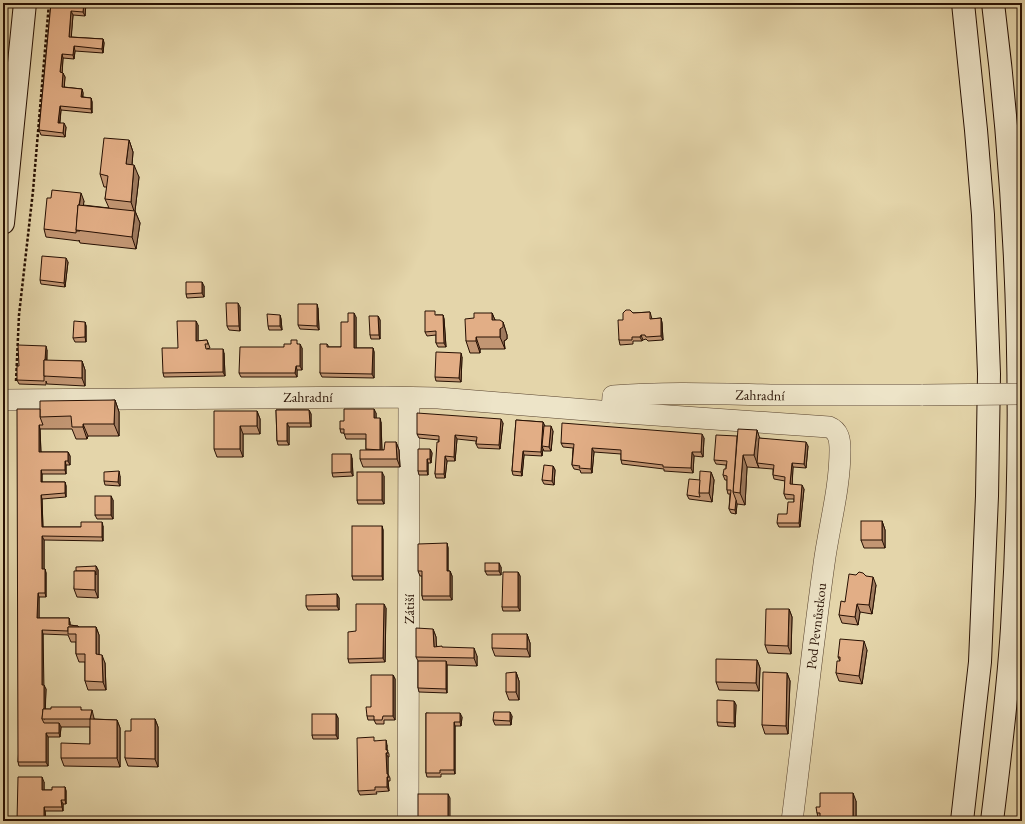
<svg xmlns="http://www.w3.org/2000/svg" width="1025" height="824" font-family="'EB Garamond',serif">
<style>
.lines{fill:none;stroke-linecap:round;stroke-linejoin:round}
.street-casing{stroke:#56412d;stroke-width:22}
.secondary-casing{stroke:#271003;stroke-width:24}
.path{stroke:#271003;stroke-width:2.5;stroke-dasharray:3 2;stroke-linecap:butt}
.street{stroke:#ede4c8;stroke-width:21}
.secondary{stroke:#ede4c8;stroke-width:22}
.street-bridge-casing{stroke:#56412d;stroke-width:22;stroke-linecap:butt}
.street-bridge{stroke:#ede4c8;stroke-width:21}
.wall{fill:#c29673;stroke:#271003}
.shaded-wall{fill:#9e7a5e;stroke:#271003}
.building{fill:#e2ae86;stroke:#271003}
.labels{text-anchor:middle;dominant-baseline:central;stroke-width:3;stroke-linejoin:round;paint-order:stroke}
.street-label{font-size:14px;fill:#271003;stroke:#ede4c8}
</style>
<rect width="100%" height="100%" fill="#e4d5aa"/>
<filter id="stains"><feTurbulence type="fractalNoise" baseFrequency=".005" numOctaves="4"/><feColorMatrix values="0 0 0 0 .2 0 0 0 0 .09 0 0 0 0 .02 0 0 0 .5 -.17"/></filter>
<radialGradient id="worn" r=".72"><stop offset=".6" stop-color="#630" stop-opacity="0"/><stop offset="1" stop-color="#630" stop-opacity=".3"/></radialGradient>
<g class="lines">
<g class="street-casing">
<g id="street">
<path d="M 3,400 L 385,397 L 438,398 L 612,412 L 613,396 C 666,392 719,394 771,395 C 822,395 872,395 923,395"/>
<path d="M 612,412 L 829,427 C 839,431 840,440 840,450 C 840,489 829,526 824,564 C 812,650 803,735 792,821"/>
<path d="M 408,821 L 409,398"/>
</g>
</g>
<g class="secondary-casing">
<g id="secondary">
<path d="M 3,223 L 25,3"/>
<path d="M 962,821 L 980,662 L 987,496 L 989,374 L 983,215 L 976,130 L 963,3"/>
<path d="M 992,821 C 1000,757 1008,693 1012,628 C 1025,420 1019,210 993,3"/>
</g>
</g>
<path class="path" d="M 16,381 L 19,315 L 33,191 L 49,3"/>
<use href="#street" class="street"/>
<use href="#secondary" class="secondary"/>
<g class="street-bridge-casing">
<path id="street-bridge" d="M 923,395 L 1022,394"/>
</g>
<use href="#street-bridge" class="street-bridge"/>
</g>
<g class="wall">
<path d="M 51,3 L 86,3 L 85,16 L 73,15 L 71,37 L 103,39 L 104,43 L 103,53 L 75,51 L 74,59 L 63,58 L 62,72 L 65,77 L 64,87 L 82,89 L 83,93 L 83,97 L 91,98 L 92,102 L 92,113 L 61,110 L 60,123 L 66,127 L 65,137 L 41,135 L 39,130 Z"/>
<path d="M 129,140 L 133,152 L 132,165 L 139,177 L 135,211 L 140,223 L 136,249 L 80,243 L 79,240 L 79,241 L 46,237 L 44,229 L 84,201 L 83,205 L 109,208 L 105,199 L 107,187 L 104,187 L 100,174 Z"/>
<path d="M 68,262 L 65,287 L 41,284 L 40,280 Z"/>
<path d="M 204,286 L 204,297 L 187,298 L 186,294 Z"/>
<path d="M 240,307 L 240,331 L 229,330 L 227,326 Z"/>
<path d="M 318,308 L 319,330 L 300,329 L 298,325 Z"/>
<path d="M 650,312 L 652,319 L 661,318 L 662,323 L 663,340 L 648,341 L 646,339 L 643,340 L 642,341 L 633,341 L 633,344 L 620,345 L 619,340 L 623,320 L 633,313 Z"/>
<path d="M 492,313 L 495,320 L 503,322 L 507,335 L 507,339 L 504,341 L 505,349 L 480,349 L 480,353 L 470,353 L 466,341 L 474,318 Z"/>
<path d="M 280,315 L 281,319 L 282,330 L 269,330 L 268,326 Z"/>
<path d="M 436,315 L 443,315 L 444,319 L 446,347 L 438,347 L 436,343 L 436,335 L 427,336 L 425,332 Z"/>
<path d="M 378,316 L 380,320 L 380,339 L 371,339 L 370,335 Z"/>
<path d="M 356,317 L 356,348 L 373,348 L 374,352 L 374,378 L 322,377 L 320,373 L 327,344 L 329,347 L 341,347 L 348,322 Z"/>
<path d="M 85,322 L 86,326 L 86,342 L 75,342 L 73,338 Z"/>
<path d="M 198,325 L 198,341 L 207,340 L 210,348 L 207,349 L 224,353 L 225,376 L 164,377 L 163,373 L 178,348 Z"/>
<path d="M 298,344 L 302,348 L 302,370 L 297,370 L 297,377 L 241,377 L 239,373 L 284,347 Z"/>
<path d="M 47,350 L 47,361 L 82,361 L 85,370 L 85,386 L 47,384 L 46,381 L 46,385 L 19,384 L 17,380 L 19,366 Z"/>
<path d="M 462,357 L 461,382 L 436,381 L 435,377 Z"/>
<path d="M 115,400 L 119,412 L 119,436 L 88,436 L 87,439 L 76,439 L 72,429 L 40,429 L 41,452 L 68,452 L 70,456 L 70,465 L 66,465 L 66,474 L 42,474 L 42,482 L 65,482 L 66,486 L 66,497 L 42,499 L 43,527 L 81,527 L 103,526 L 103,541 L 44,540 L 44,569 L 45,569 L 46,573 L 46,597 L 39,597 L 39,618 L 69,618 L 70,623 L 70,625 L 78,626 L 79,627 L 96,627 L 99,635 L 99,654 L 105,663 L 106,690 L 88,690 L 85,681 L 85,662 L 79,662 L 76,654 L 76,642 L 71,642 L 68,635 L 43,634 L 43,685 L 46,689 L 45,709 L 82,710 L 94,718 L 94,719 L 117,720 L 120,728 L 120,767 L 64,766 L 61,758 L 90,744 L 90,727 L 61,727 L 60,737 L 48,737 L 48,766 L 19,766 L 18,762 L 40,409 Z"/>
<path d="M 276,410 L 309,410 L 311,414 L 311,427 L 289,427 L 289,445 L 278,445 L 277,441 Z"/>
<path d="M 257,411 L 260,419 L 260,434 L 243,434 L 243,457 L 217,457 L 214,449 Z"/>
<path d="M 376,413 L 376,418 L 381,422 L 382,450 L 384,450 L 396,442 L 399,450 L 400,467 L 363,467 L 360,459 L 366,450 L 366,439 L 346,439 L 344,433 L 341,433 L 340,429 L 344,421 Z"/>
<path d="M 516,420 L 543,422 L 544,426 L 553,431 L 551,451 L 544,451 L 543,449 L 542,456 L 524,455 L 522,476 L 513,475 L 512,471 Z"/>
<path d="M 503,423 L 500,449 L 478,448 L 476,444 L 476,441 L 457,439 L 455,461 L 447,461 L 445,478 L 436,478 L 435,474 L 439,440 L 419,438 L 417,434 Z"/>
<path d="M 757,430 L 759,438 L 808,446 L 806,468 L 793,467 L 792,484 L 804,489 L 800,527 L 779,527 L 777,523 L 787,514 L 794,502 L 794,499 L 786,499 L 784,494 L 785,481 L 774,479 L 773,475 L 773,469 L 747,467 L 745,505 L 737,504 L 736,514 L 731,513 L 729,509 L 730,494 L 728,494 L 727,490 L 727,480 L 725,480 L 723,475 L 726,469 L 726,465 L 716,464 L 714,460 L 737,436 Z"/>
<path d="M 704,438 L 703,457 L 694,456 L 693,473 L 664,471 L 664,469 L 622,464 L 621,460 L 621,454 L 594,452 L 592,473 L 581,473 L 580,470 L 574,469 L 572,465 L 573,448 L 563,447 L 561,443 Z"/>
<path d="M 430,449 L 432,453 L 431,463 L 428,463 L 428,475 L 419,475 L 418,471 Z"/>
<path d="M 352,458 L 353,476 L 333,477 L 332,473 Z"/>
<path d="M 553,466 L 555,470 L 554,485 L 544,484 L 542,480 Z"/>
<path d="M 711,472 L 714,480 L 712,502 L 689,499 L 687,495 L 700,480 Z"/>
<path d="M 120,476 L 120,486 L 105,485 L 104,481 Z"/>
<path d="M 384,476 L 384,504 L 358,504 L 357,500 Z"/>
<path d="M 113,500 L 113,519 L 97,519 L 95,515 Z"/>
<path d="M 882,521 L 885,530 L 885,548 L 864,548 L 861,540 Z"/>
<path d="M 382,526 L 383,530 L 383,580 L 353,580 L 352,576 Z"/>
<path d="M 447,543 L 448,548 L 448,571 L 450,571 L 452,576 L 452,600 L 423,600 L 422,596 L 422,576 L 420,576 L 418,571 Z"/>
<path d="M 96,566 L 98,570 L 98,598 L 77,597 L 74,589 L 76,571 Z"/>
<path d="M 501,567 L 501,575 L 487,575 L 485,571 Z"/>
<path d="M 518,572 L 520,576 L 520,611 L 503,611 L 502,607 Z"/>
<path d="M 866,576 L 876,585 L 872,614 L 860,612 L 858,625 L 842,623 L 839,615 L 845,602 Z"/>
<path d="M 337,594 L 339,598 L 339,610 L 308,610 L 306,606 Z"/>
<path d="M 386,608 L 385,662 L 349,663 L 348,659 L 356,631 Z"/>
<path d="M 789,609 L 792,617 L 791,654 L 768,653 L 765,645 Z"/>
<path d="M 433,629 L 436,637 L 436,646 L 477,656 L 477,666 L 447,665 L 447,693 L 419,692 L 418,688 L 418,661 L 416,657 Z"/>
<path d="M 527,634 L 530,643 L 530,657 L 495,656 L 492,648 Z"/>
<path d="M 867,650 L 862,684 L 839,681 L 836,673 L 840,661 L 838,657 Z"/>
<path d="M 757,660 L 760,668 L 759,691 L 719,690 L 716,682 Z"/>
<path d="M 516,672 L 519,681 L 519,700 L 509,700 L 506,692 Z"/>
<path d="M 787,673 L 790,681 L 788,734 L 765,734 L 762,725 Z"/>
<path d="M 393,675 L 395,679 L 395,720 L 384,720 L 384,724 L 376,724 L 374,720 L 368,720 L 367,716 L 371,707 Z"/>
<path d="M 734,701 L 736,705 L 735,727 L 718,726 L 717,722 Z"/>
<path d="M 426,713 L 462,717 L 461,726 L 455,726 L 455,774 L 441,774 L 441,777 L 427,777 L 426,773 Z"/>
<path d="M 336,714 L 338,718 L 338,739 L 313,739 L 312,735 Z"/>
<path d="M 512,716 L 511,725 L 495,725 L 493,720 Z"/>
<path d="M 155,719 L 158,727 L 158,767 L 128,766 L 125,758 L 131,731 Z"/>
<path d="M 375,741 L 387,745 L 387,750 L 389,754 L 389,757 L 388,757 L 388,774 L 390,778 L 390,781 L 388,781 L 389,791 L 376,792 L 377,794 L 360,795 L 358,791 Z"/>
<path d="M 44,782 L 44,790 L 52,790 L 65,787 L 66,791 L 66,804 L 63,804 L 63,811 L 45,811 L 46,821 L 17,821 Z"/>
<path d="M 856,801 L 856,821 L 819,821 L 817,813 L 820,807 Z"/>
</g>
<g class="shaded-wall">
<path d="M 84,3 L 86,3 L 85,16 L 83,12 Z"/>
<path d="M 71,11 L 73,15 L 71,41 L 69,37 Z"/>
<path d="M 103,39 L 104,43 L 103,53 L 102,49 Z"/>
<path d="M 74,46 L 75,51 L 74,59 L 73,55 Z"/>
<path d="M 62,54 L 63,58 L 62,76 L 60,72 Z"/>
<path d="M 63,73 L 65,77 L 64,91 L 62,87 Z"/>
<path d="M 82,89 L 83,93 L 82,101 L 81,97 Z"/>
<path d="M 91,98 L 92,102 L 92,113 L 91,109 Z"/>
<path d="M 60,106 L 61,110 L 59,127 L 58,123 Z"/>
<path d="M 64,123 L 66,127 L 65,137 L 63,133 Z"/>
<path d="M 129,140 L 133,152 L 131,176 L 126,164 Z"/>
<path d="M 134,165 L 139,177 L 135,211 L 140,223 L 136,249 L 132,237 L 135,214 L 131,202 Z"/>
<path d="M 81,193 L 84,201 L 80,231 L 76,231 Z"/>
<path d="M 66,258 L 68,262 L 65,287 L 64,283 Z"/>
<path d="M 202,282 L 204,286 L 204,297 L 202,293 Z"/>
<path d="M 238,303 L 240,307 L 240,331 L 239,326 Z"/>
<path d="M 317,304 L 318,308 L 319,330 L 317,326 Z"/>
<path d="M 354,313 L 356,317 L 356,353 L 354,348 Z"/>
<path d="M 492,313 L 497,325 L 492,320 Z"/>
<path d="M 280,315 L 281,319 L 282,330 L 280,326 Z"/>
<path d="M 443,315 L 444,319 L 446,347 L 444,343 Z"/>
<path d="M 378,316 L 380,320 L 380,339 L 379,335 Z"/>
<path d="M 661,318 L 662,323 L 663,340 L 661,336 Z"/>
<path d="M 196,321 L 198,325 L 198,345 L 196,341 Z"/>
<path d="M 85,322 L 86,326 L 86,342 L 85,337 Z"/>
<path d="M 503,322 L 507,335 L 507,339 L 504,341 L 505,349 L 500,337 L 500,329 Z"/>
<path d="M 641,335 L 643,340 L 642,341 L 640,337 Z"/>
<path d="M 476,337 L 480,349 L 480,353 L 476,341 Z"/>
<path d="M 300,344 L 302,348 L 302,370 L 300,366 Z"/>
<path d="M 46,346 L 47,350 L 46,376 L 44,376 Z"/>
<path d="M 373,348 L 374,352 L 374,378 L 372,374 Z"/>
<path d="M 223,349 L 224,353 L 225,376 L 223,372 Z"/>
<path d="M 461,353 L 462,357 L 461,382 L 459,378 Z"/>
<path d="M 82,361 L 85,370 L 85,386 L 82,378 Z"/>
<path d="M 296,366 L 297,370 L 297,377 L 295,373 Z"/>
<path d="M 115,400 L 119,412 L 119,436 L 114,424 Z"/>
<path d="M 374,409 L 376,413 L 376,422 L 374,418 Z"/>
<path d="M 309,410 L 311,414 L 311,427 L 310,423 Z"/>
<path d="M 257,411 L 260,419 L 260,434 L 257,426 Z"/>
<path d="M 380,418 L 381,422 L 382,454 L 380,450 Z"/>
<path d="M 501,419 L 503,423 L 500,449 L 499,445 Z"/>
<path d="M 543,422 L 545,426 L 542,446 L 543,449 L 542,456 L 541,452 Z"/>
<path d="M 287,423 L 289,427 L 289,445 L 287,441 Z"/>
<path d="M 83,424 L 88,436 L 87,439 L 83,427 Z"/>
<path d="M 39,425 L 40,429 L 41,456 L 39,452 Z"/>
<path d="M 240,426 L 243,434 L 243,457 L 240,449 Z"/>
<path d="M 551,426 L 553,431 L 551,451 L 549,447 Z"/>
<path d="M 757,430 L 761,442 L 757,463 L 759,468 L 754,455 Z"/>
<path d="M 702,434 L 704,438 L 703,457 L 701,452 Z"/>
<path d="M 455,435 L 457,439 L 455,461 L 454,457 Z"/>
<path d="M 396,442 L 399,450 L 400,467 L 397,459 Z"/>
<path d="M 806,442 L 808,446 L 806,468 L 804,464 Z"/>
<path d="M 592,448 L 594,452 L 592,473 L 591,469 Z"/>
<path d="M 430,449 L 432,453 L 431,463 L 430,459 Z"/>
<path d="M 523,451 L 524,455 L 522,476 L 521,472 Z"/>
<path d="M 68,452 L 70,456 L 70,465 L 68,461 Z"/>
<path d="M 692,452 L 694,456 L 693,473 L 691,468 Z"/>
<path d="M 351,454 L 352,458 L 353,476 L 351,472 Z"/>
<path d="M 743,455 L 747,467 L 745,505 L 740,493 Z"/>
<path d="M 445,456 L 447,461 L 445,478 L 444,474 Z"/>
<path d="M 427,459 L 428,463 L 428,475 L 427,471 Z"/>
<path d="M 65,461 L 66,465 L 66,474 L 65,470 Z"/>
<path d="M 792,463 L 793,467 L 792,488 L 790,484 Z"/>
<path d="M 553,466 L 555,470 L 554,485 L 552,481 Z"/>
<path d="M 41,470 L 42,474 L 42,486 L 41,482 Z"/>
<path d="M 119,471 L 120,476 L 120,486 L 118,482 Z"/>
<path d="M 382,472 L 384,476 L 384,504 L 382,500 Z"/>
<path d="M 711,472 L 714,480 L 712,502 L 709,493 Z"/>
<path d="M 65,482 L 66,486 L 66,497 L 65,493 Z"/>
<path d="M 802,485 L 804,489 L 800,527 L 799,523 Z"/>
<path d="M 41,495 L 42,499 L 43,531 L 42,527 Z"/>
<path d="M 111,496 L 113,500 L 113,519 L 111,515 Z"/>
<path d="M 736,500 L 737,504 L 736,514 L 735,510 Z"/>
<path d="M 882,521 L 885,530 L 885,548 L 882,540 Z"/>
<path d="M 102,522 L 103,526 L 103,541 L 102,537 Z"/>
<path d="M 382,526 L 383,530 L 383,580 L 382,576 Z"/>
<path d="M 42,536 L 44,540 L 44,574 L 42,569 Z"/>
<path d="M 447,543 L 448,548 L 448,575 L 447,571 Z"/>
<path d="M 499,563 L 501,567 L 501,575 L 499,571 Z"/>
<path d="M 96,566 L 98,570 L 98,598 L 95,590 L 95,571 Z"/>
<path d="M 45,569 L 46,573 L 46,597 L 45,593 Z"/>
<path d="M 450,571 L 452,576 L 452,600 L 450,596 Z"/>
<path d="M 518,572 L 520,576 L 520,611 L 518,607 Z"/>
<path d="M 873,577 L 876,585 L 872,614 L 869,605 Z"/>
<path d="M 38,593 L 39,597 L 39,622 L 37,618 Z"/>
<path d="M 337,594 L 339,598 L 339,610 L 337,606 Z"/>
<path d="M 384,604 L 386,608 L 385,662 L 383,658 Z"/>
<path d="M 857,604 L 860,612 L 858,625 L 855,617 Z"/>
<path d="M 789,609 L 792,617 L 791,654 L 788,646 Z"/>
<path d="M 69,618 L 70,623 L 70,629 L 69,625 Z"/>
<path d="M 96,627 L 99,635 L 99,662 L 96,654 Z"/>
<path d="M 433,629 L 436,637 L 437,655 L 434,647 Z"/>
<path d="M 42,630 L 43,634 L 44,689 L 42,685 Z"/>
<path d="M 527,634 L 530,643 L 530,657 L 527,649 Z"/>
<path d="M 864,641 L 867,650 L 862,684 L 859,676 Z"/>
<path d="M 474,648 L 477,656 L 477,666 L 474,658 Z"/>
<path d="M 102,655 L 105,663 L 106,690 L 103,682 Z"/>
<path d="M 757,660 L 760,668 L 759,691 L 756,683 Z"/>
<path d="M 446,661 L 447,665 L 447,693 L 446,689 Z"/>
<path d="M 516,672 L 519,681 L 519,700 L 516,692 Z"/>
<path d="M 787,673 L 790,681 L 788,734 L 786,726 Z"/>
<path d="M 393,675 L 395,679 L 395,720 L 393,716 Z"/>
<path d="M 44,685 L 46,689 L 45,719 L 44,719 Z"/>
<path d="M 734,701 L 736,705 L 735,727 L 734,723 Z"/>
<path d="M 92,710 L 94,718 L 93,727 L 90,719 Z"/>
<path d="M 510,712 L 512,716 L 511,725 L 510,721 Z"/>
<path d="M 460,713 L 462,717 L 461,726 L 460,722 Z"/>
<path d="M 336,714 L 338,718 L 338,739 L 336,735 Z"/>
<path d="M 155,719 L 158,727 L 158,767 L 155,759 Z"/>
<path d="M 117,720 L 120,728 L 120,767 L 117,758 Z"/>
<path d="M 454,722 L 455,726 L 455,774 L 454,770 Z"/>
<path d="M 59,723 L 61,727 L 60,737 L 59,733 Z"/>
<path d="M 46,733 L 48,737 L 48,766 L 46,762 Z"/>
<path d="M 386,740 L 387,745 L 387,754 L 386,750 Z"/>
<path d="M 386,753 L 388,757 L 388,778 L 387,774 Z"/>
<path d="M 42,777 L 44,782 L 44,794 L 42,790 Z"/>
<path d="M 387,777 L 388,781 L 389,791 L 387,787 Z"/>
<path d="M 65,787 L 66,791 L 66,804 L 65,800 Z"/>
<path d="M 853,793 L 856,801 L 856,821 L 855,821 L 853,818 Z"/>
<path d="M 448,794 L 450,798 L 450,821 L 448,821 Z"/>
<path d="M 61,800 L 63,804 L 63,811 L 62,807 Z"/>
<path d="M 44,807 L 45,811 L 46,821 L 44,821 Z"/>
</g>
<g class="building">
<path d="M 51,3 L 84,3 L 83,12 L 71,11 L 69,37 L 103,39 L 102,49 L 74,46 L 73,55 L 62,54 L 60,72 L 63,73 L 62,87 L 82,89 L 81,97 L 91,98 L 91,109 L 60,106 L 58,123 L 64,123 L 63,133 L 39,130 Z"/>
<path d="M 104,138 L 129,140 L 126,164 L 134,165 L 131,202 L 105,199 L 108,176 L 100,174 Z"/>
<path d="M 52,190 L 81,193 L 79,205 L 78,205 L 76,233 L 44,229 L 47,198 L 51,198 Z"/>
<path d="M 78,205 L 135,211 L 132,237 L 76,230 Z"/>
<path d="M 42,256 L 66,258 L 64,283 L 40,280 Z"/>
<path d="M 186,282 L 202,282 L 202,293 L 186,294 Z"/>
<path d="M 226,303 L 238,303 L 239,326 L 227,326 Z"/>
<path d="M 298,304 L 317,304 L 317,326 L 298,325 Z"/>
<path d="M 626,310 L 630,310 L 633,313 L 650,312 L 650,319 L 661,318 L 661,336 L 646,337 L 645,335 L 641,335 L 640,337 L 632,337 L 632,340 L 619,340 L 618,320 L 623,320 L 623,313 Z"/>
<path d="M 425,311 L 435,311 L 435,315 L 443,315 L 444,343 L 436,343 L 436,331 L 425,332 Z"/>
<path d="M 348,313 L 354,313 L 354,348 L 373,348 L 372,374 L 320,373 L 320,344 L 327,344 L 327,347 L 341,347 L 341,322 L 348,322 Z"/>
<path d="M 474,313 L 492,313 L 492,320 L 500,320 L 503,322 L 503,327 L 500,329 L 500,337 L 476,337 L 476,341 L 466,341 L 465,319 L 474,318 Z"/>
<path d="M 267,314 L 280,315 L 280,326 L 268,326 Z"/>
<path d="M 369,316 L 378,316 L 379,335 L 370,335 Z"/>
<path d="M 74,321 L 85,322 L 85,337 L 73,338 Z"/>
<path d="M 177,321 L 196,321 L 196,341 L 207,340 L 208,344 L 205,344 L 206,349 L 223,349 L 223,372 L 163,373 L 162,348 L 178,348 Z"/>
<path d="M 291,340 L 297,340 L 297,344 L 300,344 L 300,366 L 296,366 L 295,373 L 239,373 L 240,347 L 284,347 L 284,344 L 291,344 Z"/>
<path d="M 18,345 L 46,346 L 45,360 L 44,360 L 44,381 L 17,380 L 17,366 L 19,366 Z"/>
<path d="M 436,352 L 461,353 L 459,378 L 435,377 Z"/>
<path d="M 44,360 L 82,361 L 82,378 L 44,376 Z"/>
<path d="M 115,400 L 114,424 L 83,424 L 83,427 L 72,427 L 71,416 L 40,417 L 40,401 Z"/>
<path d="M 17,409 L 40,409 L 40,417 L 43,425 L 39,425 L 39,452 L 68,452 L 68,461 L 65,461 L 65,470 L 41,470 L 41,482 L 65,482 L 65,493 L 41,495 L 42,527 L 81,527 L 81,522 L 102,522 L 102,537 L 42,536 L 42,569 L 45,569 L 45,593 L 38,593 L 37,618 L 69,618 L 69,625 L 78,626 L 79,627 L 68,627 L 68,631 L 42,630 L 42,685 L 44,685 L 44,709 L 43,709 L 42,719 L 44,723 L 59,723 L 59,733 L 46,733 L 46,762 L 18,762 Z"/>
<path d="M 344,409 L 374,409 L 374,418 L 380,418 L 380,450 L 366,449 L 366,434 L 344,434 L 344,429 L 340,429 L 340,421 L 344,421 Z"/>
<path d="M 276,410 L 309,410 L 310,423 L 287,423 L 287,441 L 277,441 Z"/>
<path d="M 214,411 L 257,411 L 257,426 L 240,426 L 240,449 L 214,449 Z"/>
<path d="M 417,413 L 501,419 L 499,445 L 476,444 L 477,437 L 455,435 L 454,457 L 445,456 L 444,474 L 435,474 L 437,442 L 439,442 L 439,436 L 417,434 Z"/>
<path d="M 516,420 L 543,422 L 541,452 L 523,451 L 521,472 L 512,471 Z"/>
<path d="M 562,423 L 702,434 L 701,452 L 692,452 L 691,468 L 663,467 L 663,465 L 621,460 L 621,450 L 592,448 L 591,469 L 579,468 L 580,466 L 572,465 L 574,444 L 561,443 Z"/>
<path d="M 544,426 L 551,426 L 549,447 L 542,446 Z"/>
<path d="M 738,429 L 757,430 L 754,455 L 743,455 L 740,493 L 733,492 Z"/>
<path d="M 716,435 L 737,436 L 733,492 L 736,500 L 735,510 L 729,509 L 731,490 L 727,490 L 727,476 L 723,475 L 724,469 L 726,469 L 727,461 L 714,460 Z"/>
<path d="M 759,438 L 806,442 L 804,464 L 792,463 L 790,484 L 802,485 L 799,523 L 777,523 L 778,514 L 787,514 L 788,502 L 794,502 L 794,495 L 784,494 L 785,477 L 773,475 L 774,465 L 757,463 Z"/>
<path d="M 385,442 L 396,442 L 397,459 L 360,459 L 360,450 L 384,450 Z"/>
<path d="M 418,449 L 430,449 L 430,459 L 427,459 L 427,471 L 418,471 Z"/>
<path d="M 332,454 L 351,454 L 351,472 L 332,473 Z"/>
<path d="M 544,465 L 553,466 L 552,481 L 542,480 Z"/>
<path d="M 119,471 L 118,482 L 104,481 L 104,472 Z"/>
<path d="M 700,471 L 711,472 L 709,493 L 699,493 Z"/>
<rect x="357" y="472" width="25" height="28"/>
<path d="M 689,479 L 700,480 L 699,493 L 700,497 L 687,495 Z"/>
<rect x="95" y="496" width="16" height="19"/>
<rect x="861" y="521" width="21" height="19"/>
<rect x="352" y="526" width="30" height="50"/>
<path d="M 447,543 L 447,571 L 450,571 L 450,596 L 422,596 L 422,571 L 418,571 L 418,544 Z"/>
<rect x="485" y="563" width="14" height="8"/>
<path d="M 96,566 L 96,575 L 95,571 L 76,571 L 76,567 Z"/>
<path d="M 74,571 L 95,571 L 95,590 L 74,589 Z"/>
<path d="M 503,572 L 518,572 L 518,607 L 502,607 Z"/>
<path d="M 859,572 L 863,573 L 866,576 L 873,577 L 869,605 L 857,604 L 855,617 L 839,615 L 841,601 L 845,602 L 849,574 L 856,575 Z"/>
<path d="M 337,594 L 337,606 L 306,606 L 306,595 Z"/>
<path d="M 356,604 L 384,604 L 383,658 L 348,659 L 348,632 L 356,631 Z"/>
<path d="M 766,609 L 789,609 L 788,646 L 765,645 Z"/>
<path d="M 68,627 L 96,627 L 96,654 L 102,655 L 103,682 L 85,681 L 85,654 L 76,654 L 76,634 L 68,634 Z"/>
<path d="M 416,628 L 433,629 L 434,647 L 442,646 L 442,647 L 474,648 L 474,658 L 416,657 Z"/>
<path d="M 492,634 L 527,634 L 527,649 L 492,648 Z"/>
<path d="M 840,639 L 864,641 L 859,676 L 836,673 L 837,661 L 840,661 L 840,657 L 838,657 Z"/>
<path d="M 716,659 L 757,660 L 756,683 L 716,682 Z"/>
<path d="M 418,661 L 446,661 L 446,689 L 418,688 Z"/>
<path d="M 516,672 L 516,692 L 506,692 L 506,673 Z"/>
<path d="M 763,672 L 787,673 L 786,726 L 762,725 Z"/>
<path d="M 371,675 L 393,675 L 393,716 L 383,716 L 382,720 L 374,720 L 374,716 L 367,716 L 366,707 L 371,707 Z"/>
<path d="M 717,700 L 734,701 L 734,723 L 717,722 Z"/>
<path d="M 51,707 L 81,707 L 81,710 L 92,710 L 90,719 L 42,719 L 43,709 L 51,709 Z"/>
<path d="M 494,712 L 510,712 L 510,721 L 493,720 Z"/>
<path d="M 426,713 L 460,713 L 460,722 L 454,722 L 454,770 L 440,770 L 440,773 L 426,773 Z"/>
<rect x="312" y="714" width="24" height="21"/>
<path d="M 90,719 L 117,720 L 117,758 L 61,758 L 61,743 L 90,744 Z"/>
<path d="M 131,719 L 155,719 L 155,759 L 125,758 L 125,731 L 131,731 Z"/>
<path d="M 374,737 L 374,741 L 386,740 L 386,750 L 388,750 L 387,753 L 386,753 L 387,774 L 388,774 L 388,777 L 387,777 L 387,787 L 375,787 L 375,790 L 358,791 L 357,738 Z"/>
<path d="M 18,777 L 42,777 L 42,790 L 52,790 L 52,787 L 65,787 L 65,800 L 61,800 L 62,807 L 44,807 L 44,821 L 17,821 Z"/>
<path d="M 820,793 L 853,793 L 853,818 L 845,818 L 845,821 L 820,821 L 820,813 L 817,813 L 816,807 L 820,807 Z"/>
<rect x="418" y="794" width="30" height="27"/>
</g>
<g class="labels">
<g class="street-label">
<text transform="translate(760 395) rotate(1)">Zahradní</text>
<text x="308" y="397">Zahradní</text>
<text transform="translate(409 609) rotate(-90)">Zátiší</text>
<text transform="translate(816 626) rotate(-83)">Pod Pevnůstkou</text>
</g>
</g>
<rect width="1025" height="824" fill="none" stroke="#e4d5aa" stroke-width="16"/>
<rect x="4" y="4" width="1017" height="816" fill="none" stroke="#271003" stroke-width="2"/>
<rect x="8" y="8" width="1009" height="808" fill="none" stroke="#271003"/>
<rect width="100%" height="100%" filter="url(#stains)"/>
<rect width="100%" height="100%" fill="url(#worn)"/>
</svg>
